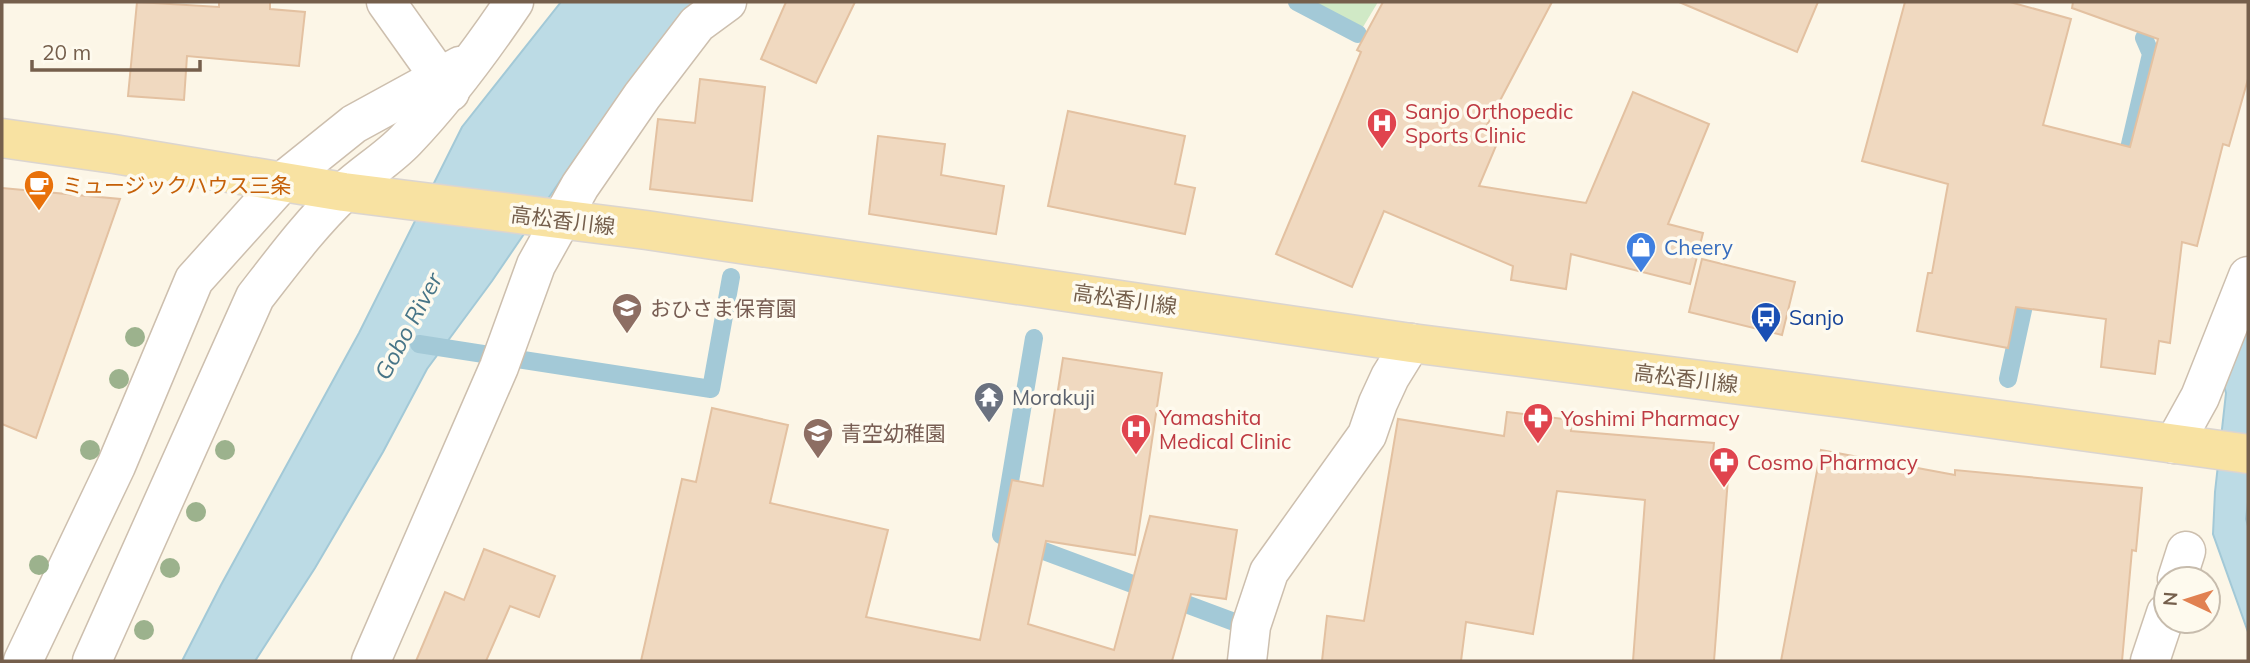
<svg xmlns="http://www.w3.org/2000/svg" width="2250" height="663" font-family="Mulish,'Noto Sans JP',sans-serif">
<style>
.green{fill:#d0e9c6}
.water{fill:#bcdbe5;stroke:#a3c9d7;stroke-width:2}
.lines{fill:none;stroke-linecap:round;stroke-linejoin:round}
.stream{stroke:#a3c9d7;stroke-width:18}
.building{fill:#f0d9c0;stroke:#e3c1a1;stroke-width:2}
.minor-casing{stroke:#cdbfae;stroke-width:41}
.major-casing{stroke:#dbd5d0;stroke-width:41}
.minor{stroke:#fff;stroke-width:38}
.major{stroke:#f8e2a2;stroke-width:38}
.tree{fill:#9cb28d}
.labels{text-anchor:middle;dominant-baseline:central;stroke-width:7;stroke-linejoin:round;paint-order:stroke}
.health-label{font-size:21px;fill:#be3a42;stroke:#fefaee;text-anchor:start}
.food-label{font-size:21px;fill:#c56008;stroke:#fefaee;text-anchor:start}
.street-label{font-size:21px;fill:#755f4c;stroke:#fefaee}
.shop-label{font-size:21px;fill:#366cbe;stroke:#fefaee;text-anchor:start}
.education-label{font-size:21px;fill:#785e54;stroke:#fefaee;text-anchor:start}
.transit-label{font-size:21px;fill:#164399;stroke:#fefaee;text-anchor:start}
.worship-label{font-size:21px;fill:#5b616d;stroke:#fefaee;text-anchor:start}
.water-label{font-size:23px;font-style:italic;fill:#477587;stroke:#fefaee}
</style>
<rect width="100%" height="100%" fill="#fcf6e7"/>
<path class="green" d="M 1304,2 L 1378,2 L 1360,32 Z"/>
<g class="water">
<path d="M 561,2 L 694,2 L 579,153 L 492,281 L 427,369 L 383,452 L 315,568 L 255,661 L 182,661 L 221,585 L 359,333 L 462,127 Z"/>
<path d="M 2248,305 L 2248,502 L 2246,519 L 2248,526 L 2248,632 L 2213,534 L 2215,492 L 2226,393 L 2222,379 Z"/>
</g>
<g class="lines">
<g class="stream">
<path d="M 1297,2 L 1358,34"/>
<path d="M 2124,170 L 2151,54 L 2144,38 L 2164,2"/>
<path d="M 1034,338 L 1001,535 L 1237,623"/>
<path d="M 419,344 L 711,389 L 731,277"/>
<path d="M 2008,379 L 2028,287"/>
</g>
</g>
<g class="building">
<path d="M 137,2 L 219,7 L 219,2 L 270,2 L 270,9 L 305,12 L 299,66 L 187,56 L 184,100 L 128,96 Z"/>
<path d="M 786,2 L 855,2 L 816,83 L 761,59 Z"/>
<path d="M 1383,2 L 1552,2 L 1486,127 L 1501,134 L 1479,186 L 1586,203 L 1633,92 L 1709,124 L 1668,224 L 1703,233 L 1690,284 L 1571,254 L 1566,289 L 1511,280 L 1513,266 L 1384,211 L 1352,287 L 1276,254 L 1361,52 L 1357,50 Z"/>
<path d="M 1679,2 L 1818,2 L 1797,52 Z"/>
<path d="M 1905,2 L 2010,2 L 2071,19 L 2043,125 L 2130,147 L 2158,39 L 2072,8 L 2073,2 L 2248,2 L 2248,79 L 2229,146 L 2223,144 L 2197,246 L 2182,242 L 2170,343 L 2159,341 L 2155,374 L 2101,367 L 2106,319 L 2016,307 L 2008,348 L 1917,331 L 1928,273 L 1932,273 L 1948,184 L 1862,161 Z"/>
<path d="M 700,79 L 765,87 L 752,201 L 650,189 L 658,119 L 695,123 Z"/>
<path d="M 1068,111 L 1185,136 L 1175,184 L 1195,188 L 1185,234 L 1048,206 Z"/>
<path d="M 878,136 L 945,144 L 941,175 L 1004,186 L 996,234 L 869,214 Z"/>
<path d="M 2,188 L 120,199 L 36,438 L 2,424 Z"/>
<path d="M 1702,259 L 1795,282 L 1782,335 L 1689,312 Z"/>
<path d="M 1063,358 L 1162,373 L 1135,555 L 1046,541 L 1028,624 L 1114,650 L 1150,516 L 1237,530 L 1226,599 L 1191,594 L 1172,661 L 641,661 L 682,479 L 696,482 L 712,408 L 788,425 L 770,503 L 888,530 L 866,617 L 980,640 L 1012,480 L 1043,486 Z"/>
<path d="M 1507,412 L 1572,420 L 1571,431 L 1714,443 L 1712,464 L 1729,465 L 1714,661 L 1633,661 L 1645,500 L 1557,491 L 1533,634 L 1466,622 L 1461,661 L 1322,661 L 1327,616 L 1364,621 L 1398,419 L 1504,436 Z"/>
<path d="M 1821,450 L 1955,475 L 1955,470 L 2142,488 L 2136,551 L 2132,550 L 2122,661 L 1781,661 Z"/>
<path d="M 484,549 L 555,576 L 539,617 L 510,606 L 486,661 L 416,661 L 445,592 L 464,600 Z"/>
</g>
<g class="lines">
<g class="minor-casing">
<g id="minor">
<path d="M 386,2 L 450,92"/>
<path d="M 2174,444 L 2200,397 L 2248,276"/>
<path d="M 2177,579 L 2186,551"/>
<path d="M 23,661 L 116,466 L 194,280 L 283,181 L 354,124 L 460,66"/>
<path d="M 92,661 L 255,297 C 283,261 311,223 345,191 C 364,173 388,159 406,140 C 447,97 481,51 514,2"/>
<path d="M 371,661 L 499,367 L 536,265 L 580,186 L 642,96 L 697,24 L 727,2"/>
<path d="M 1247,661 L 1251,626 L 1269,572 L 1367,435 L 1378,403 L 1390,377 L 1411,343"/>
<path d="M 2150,661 L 2166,613"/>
</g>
</g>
<g class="major-casing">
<path id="major" d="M 2,138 L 114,154 L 344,192 L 646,230 L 1411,343 L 1849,399 L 2248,454"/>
</g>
<use href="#minor" class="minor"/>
<use href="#major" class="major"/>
</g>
<g class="tree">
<circle cx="135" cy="337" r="10"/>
<circle cx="119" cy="379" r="10"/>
<circle cx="90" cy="450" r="10"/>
<circle cx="225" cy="450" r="10"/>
<circle cx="196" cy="512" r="10"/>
<circle cx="39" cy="565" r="10"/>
<circle cx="170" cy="568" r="10"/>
<circle cx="144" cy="630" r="10"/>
</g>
<defs>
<g id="hospital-pin" transform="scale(1.575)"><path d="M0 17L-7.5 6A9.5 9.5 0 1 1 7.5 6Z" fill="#e0444e" stroke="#fefaee"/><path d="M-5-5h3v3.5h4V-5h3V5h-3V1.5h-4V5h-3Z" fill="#fff"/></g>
<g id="cafe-pin" transform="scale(1.575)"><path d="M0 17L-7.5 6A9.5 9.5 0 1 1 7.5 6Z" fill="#e8710a" stroke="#fefaee"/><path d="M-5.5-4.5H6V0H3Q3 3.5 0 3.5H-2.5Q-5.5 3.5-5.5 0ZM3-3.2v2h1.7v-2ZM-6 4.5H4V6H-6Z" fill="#fff"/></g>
<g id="shop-pin" transform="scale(1.575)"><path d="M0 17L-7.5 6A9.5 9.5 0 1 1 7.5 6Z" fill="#3f7fe0" stroke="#fefaee"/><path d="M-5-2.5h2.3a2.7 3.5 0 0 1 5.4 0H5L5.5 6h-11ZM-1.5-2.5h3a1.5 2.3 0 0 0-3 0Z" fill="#fff"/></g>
<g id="school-pin" transform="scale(1.575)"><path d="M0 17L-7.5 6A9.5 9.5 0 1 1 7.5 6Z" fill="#8d6e63" stroke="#fefaee"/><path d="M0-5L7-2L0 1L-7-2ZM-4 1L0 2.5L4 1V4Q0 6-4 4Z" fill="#fff"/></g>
<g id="bus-pin" transform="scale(1.575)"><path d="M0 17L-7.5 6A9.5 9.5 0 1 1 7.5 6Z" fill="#1a4fb4" stroke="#fefaee"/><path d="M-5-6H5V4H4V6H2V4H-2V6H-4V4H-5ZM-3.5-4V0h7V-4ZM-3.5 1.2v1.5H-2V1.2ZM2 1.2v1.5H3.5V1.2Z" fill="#fff"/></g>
<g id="temple-pin" transform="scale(1.575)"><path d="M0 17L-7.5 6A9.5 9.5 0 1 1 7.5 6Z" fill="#6b7280" stroke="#fefaee"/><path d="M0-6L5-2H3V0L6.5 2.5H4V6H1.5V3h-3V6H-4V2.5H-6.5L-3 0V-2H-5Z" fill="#fff"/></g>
<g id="pharmacy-pin" transform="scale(1.575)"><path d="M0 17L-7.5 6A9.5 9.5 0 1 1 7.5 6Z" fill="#e0444e" stroke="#fefaee"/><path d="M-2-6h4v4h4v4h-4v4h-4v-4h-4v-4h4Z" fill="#fff"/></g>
</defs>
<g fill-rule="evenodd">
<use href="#hospital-pin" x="1382" y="123"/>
<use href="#cafe-pin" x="39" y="185"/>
<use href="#shop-pin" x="1641" y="247"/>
<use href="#school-pin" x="627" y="308"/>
<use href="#bus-pin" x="1766" y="317"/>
<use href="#temple-pin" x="989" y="397"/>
<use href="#pharmacy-pin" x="1538" y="418"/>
<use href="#hospital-pin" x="1136" y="429"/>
<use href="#school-pin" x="818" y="433"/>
<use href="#pharmacy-pin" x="1724" y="462"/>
</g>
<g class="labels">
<g class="health-label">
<text x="1405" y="111">Sanjo Orthopedic<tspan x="1405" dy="24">Sports Clinic</tspan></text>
<text x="1159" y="417">Yamashita<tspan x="1159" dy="24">Medical Clinic</tspan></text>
<text x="1561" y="418">Yoshimi Pharmacy</text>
<text x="1747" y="462">Cosmo Pharmacy</text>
</g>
<g class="food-label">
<text x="62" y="185">ミュージックハウス三条</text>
</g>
<g class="street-label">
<text transform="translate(563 220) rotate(7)">高松香川線</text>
<text transform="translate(1125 299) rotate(8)">高松香川線</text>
<text transform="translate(1686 378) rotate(7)">高松香川線</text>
</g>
<g class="shop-label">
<text x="1664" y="247">Cheery</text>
</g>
<g class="education-label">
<text x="650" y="308">おひさま保育園</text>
<text x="841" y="433">青空幼稚園</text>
</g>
<g class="transit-label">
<text x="1789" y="317">Sanjo</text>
</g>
<g class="worship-label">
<text x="1012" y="397">Morakuji</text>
</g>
<g class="water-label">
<text transform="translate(408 326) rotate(-62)">Gobo River</text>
</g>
</g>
<rect width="2250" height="663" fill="none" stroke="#755f4c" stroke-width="7"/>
<g transform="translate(2187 600) rotate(274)"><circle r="33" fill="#fefaee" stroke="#c7bcad" stroke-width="2"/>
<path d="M0-5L12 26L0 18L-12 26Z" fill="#e18151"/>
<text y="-10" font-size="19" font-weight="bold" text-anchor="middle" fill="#755f4c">N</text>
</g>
<path d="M32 60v10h168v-10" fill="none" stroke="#755f4c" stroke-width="3.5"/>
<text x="42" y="60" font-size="21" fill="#755f4c" stroke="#fefaee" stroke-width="5" paint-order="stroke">20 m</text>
</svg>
